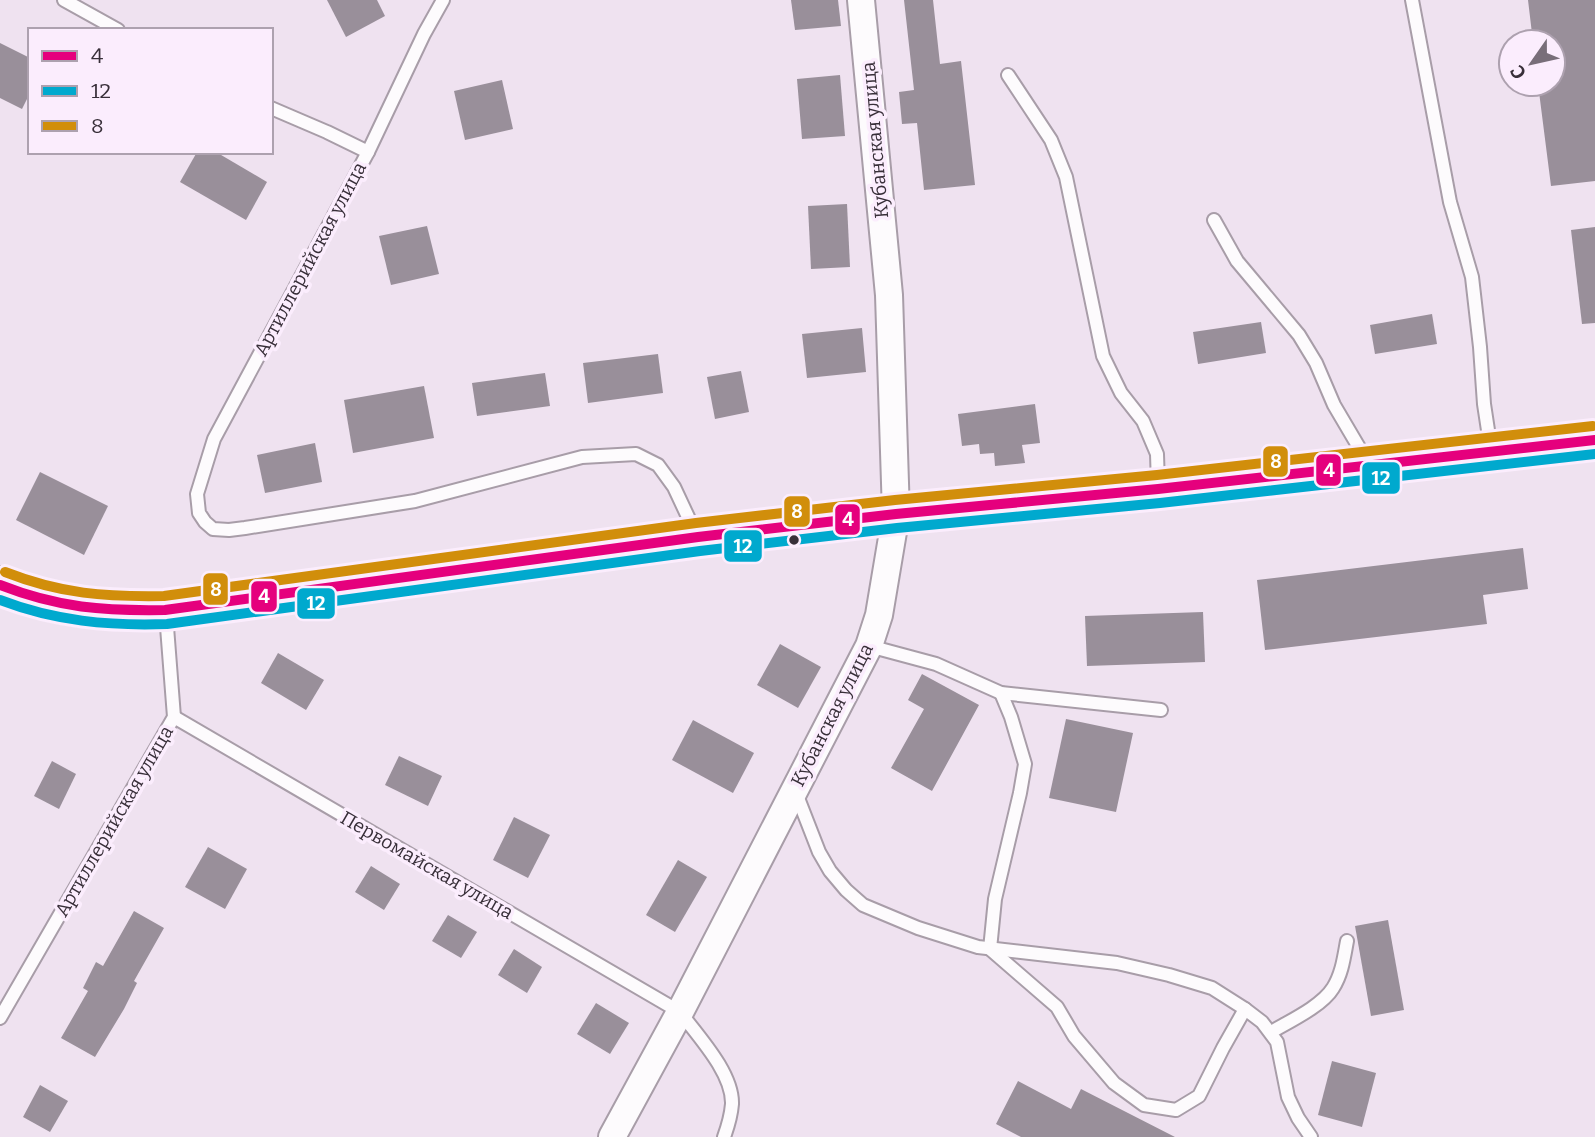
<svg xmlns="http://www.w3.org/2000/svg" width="1595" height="1137" font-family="Bitter,serif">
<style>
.building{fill:#998f9a}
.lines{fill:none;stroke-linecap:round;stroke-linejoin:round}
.lane-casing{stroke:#a89da8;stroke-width:16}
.street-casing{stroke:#a89da8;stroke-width:30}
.secondary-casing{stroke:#a89da8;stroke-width:40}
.lane{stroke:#fdfbfd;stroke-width:12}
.street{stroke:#fdfbfd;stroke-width:26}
.secondary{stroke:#fdfbfd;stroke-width:37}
.bus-1-casing{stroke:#fbedfd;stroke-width:16}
.bus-2-casing{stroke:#fbedfd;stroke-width:16}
.bus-3-casing{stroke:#fbedfd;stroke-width:16}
.bus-1{stroke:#e5007d;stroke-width:10}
.bus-2{stroke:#00a9ce;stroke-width:10}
.bus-3{stroke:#d18e0b;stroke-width:10}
.bus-dot{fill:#382f39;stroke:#fbedfd;stroke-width:2.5}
.labels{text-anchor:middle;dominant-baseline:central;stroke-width:7;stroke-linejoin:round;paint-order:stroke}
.street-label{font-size:19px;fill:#382f39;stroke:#fbedfd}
.line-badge{stroke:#fbedfd;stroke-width:2.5}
.badge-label{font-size:19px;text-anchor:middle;font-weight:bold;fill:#fff}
</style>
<rect width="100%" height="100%" fill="#efe2f0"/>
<g class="building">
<path d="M 327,0 L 377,0 L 385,16 L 346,37 Z"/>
<path d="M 791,0 L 838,0 L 841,26 L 795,30 Z"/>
<path d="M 904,0 L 933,0 L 940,64 L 961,61 L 975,185 L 924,190 L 917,123 L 902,124 L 899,92 L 914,90 Z"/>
<path d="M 1528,0 L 1595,0 L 1595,181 L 1551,186 L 1538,84 L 1553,84 L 1553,42 L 1533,42 Z"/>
<path d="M 0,43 L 30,58 L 30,93 L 22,109 L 0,98 Z"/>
<path d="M 840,75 L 845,136 L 802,139 L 797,79 Z"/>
<path d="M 502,80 L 513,129 L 465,140 L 454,91 Z"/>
<path d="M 197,152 L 216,152 L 267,182 L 246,220 L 180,182 Z"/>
<path d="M 847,204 L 850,267 L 811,269 L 808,206 Z"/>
<path d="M 427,226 L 439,274 L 391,285 L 379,236 Z"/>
<path d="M 1595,227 L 1595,323 L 1582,324 L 1571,230 Z"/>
<path d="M 1432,314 L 1437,344 L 1375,354 L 1370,325 Z"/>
<path d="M 1261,322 L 1266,353 L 1198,364 L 1193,332 Z"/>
<path d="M 862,328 L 866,372 L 807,378 L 802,334 Z"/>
<path d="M 658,354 L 663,393 L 588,403 L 583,363 Z"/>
<path d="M 741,371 L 749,412 L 715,419 L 707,377 Z"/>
<path d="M 545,373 L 550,406 L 477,416 L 472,383 Z"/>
<path d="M 424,386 L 434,438 L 353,453 L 344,400 Z"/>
<path d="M 1035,404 L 1040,443 L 1022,445 L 1025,463 L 995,466 L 994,453 L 980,454 L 979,444 L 962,446 L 958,414 Z"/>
<path d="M 315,443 L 322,482 L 265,493 L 257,455 Z"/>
<path d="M 40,472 L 108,506 L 84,555 L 16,520 Z"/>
<path d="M 1523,548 L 1528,589 L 1483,595 L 1487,624 L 1265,650 L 1257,580 Z"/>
<path d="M 1203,612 L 1205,662 L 1087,666 L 1085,616 Z"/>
<path d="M 780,644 L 821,667 L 798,708 L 757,685 Z"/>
<path d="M 278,653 L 324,680 L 306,710 L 261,683 Z"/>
<path d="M 922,674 L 979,705 L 932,791 L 891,768 L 924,709 L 908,700 Z"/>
<path d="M 1066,719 L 1133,733 L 1116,812 L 1049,798 Z"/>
<path d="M 693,720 L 754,753 L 733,793 L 672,760 Z"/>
<path d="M 399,756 L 442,776 L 428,806 L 385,785 Z"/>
<path d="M 52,761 L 76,774 L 59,809 L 34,796 Z"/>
<path d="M 514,817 L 550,835 L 528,878 L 493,860 Z"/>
<path d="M 208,847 L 247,869 L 225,909 L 185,887 Z"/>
<path d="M 678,860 L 707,877 L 675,932 L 646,915 Z"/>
<path d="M 371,866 L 400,884 L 384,910 L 355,892 Z"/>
<path d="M 134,911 L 164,928 L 134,981 L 137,983 L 124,1009 L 95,1057 L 61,1038 L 88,991 L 83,988 L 96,962 L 103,966 Z"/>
<path d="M 448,915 L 477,932 L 461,958 L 432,941 Z"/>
<path d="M 1388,920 L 1404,1010 L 1371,1016 L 1355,926 Z"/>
<path d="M 514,949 L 542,967 L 527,993 L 498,975 Z"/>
<path d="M 596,1003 L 629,1023 L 610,1054 L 577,1034 Z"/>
<path d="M 1332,1061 L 1376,1073 L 1362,1127 L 1318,1115 Z"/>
<path d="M 1018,1081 L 1071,1109 L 1081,1089 L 1175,1137 L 1021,1137 L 996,1124 Z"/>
<path d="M 40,1085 L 68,1101 L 50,1132 L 23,1117 Z"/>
</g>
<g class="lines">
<g class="lane-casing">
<g id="lane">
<path d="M 64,0 L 118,30"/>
<path d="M 443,0 L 424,34 L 368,152 L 214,439 L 197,494 L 199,513 L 205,522 L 213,529 L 229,530 L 245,528 L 415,501 L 582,457 L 636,454 L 658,465 L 674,487 L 696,534"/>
<path d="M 1412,0 L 1450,202 L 1472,277 L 1480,347 L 1484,404 L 1491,450"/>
<path d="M 1008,75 L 1051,140 L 1066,177 L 1103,356 L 1121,393 L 1143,421 L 1157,454 L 1158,485"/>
<path d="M 271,108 L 327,132 L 368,152"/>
<path d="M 1214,220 L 1237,261 L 1299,335 L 1316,363 L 1334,405 L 1367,461"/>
<path d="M 869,646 L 936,664 L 1001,693 L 1161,710"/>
<path d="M 1001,693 L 1011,717 L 1025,764 L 1020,793 L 995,899 L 990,949 L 1057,1007 L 1074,1036 L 1114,1083 L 1144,1105 L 1176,1110 L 1199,1096 L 1223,1048 L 1245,1009"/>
<path d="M 174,717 L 680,1012 C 698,1036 733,1073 732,1104 C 731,1116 728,1126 724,1137"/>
<path d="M 796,793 L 819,852 L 830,871 L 846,890 L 863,905 L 918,928 L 978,947 L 1117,963 L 1169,975 L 1212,988 L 1245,1009 L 1262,1022 L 1277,1042 L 1288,1097 L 1298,1118 L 1311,1137"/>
<path d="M 0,1018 L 174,717 L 166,614"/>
<path d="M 1271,1032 C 1290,1021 1322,1006 1333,988 C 1342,974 1344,957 1347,941"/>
</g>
</g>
<g class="street-casing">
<path id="street" d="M 612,1137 L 680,1012 L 869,646 L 879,615 L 896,514 L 889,295 L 861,0"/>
</g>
<g class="secondary-casing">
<path id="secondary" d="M 0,585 C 58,610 103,612 165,610 L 698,537 L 896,514 L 1158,489 L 1595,440"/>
</g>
<use href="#lane" class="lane"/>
<use href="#street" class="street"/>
<use href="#secondary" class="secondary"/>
<g class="bus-1-casing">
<path id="bus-1" d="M 0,585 C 58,608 104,611 165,610 L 698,537 L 896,514 L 1158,489 L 1595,440"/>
</g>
<g class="bus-2-casing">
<path id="bus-2" d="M 0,600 C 54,621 109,626 167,624 L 700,551 L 897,528 L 1160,503 L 1595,454"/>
</g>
<g class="bus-3-casing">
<path id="bus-3" d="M 5,572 C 61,594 105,597 164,596 L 696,523 L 895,500 L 1157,475 L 1593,426"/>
</g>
<use href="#bus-1" class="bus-1"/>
<use href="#bus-2" class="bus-2"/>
<use href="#bus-3" class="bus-3"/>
</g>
<circle class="bus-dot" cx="794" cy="540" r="6"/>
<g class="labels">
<g class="street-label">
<text transform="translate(875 140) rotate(-95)">Кубанская улица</text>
<text transform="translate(310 259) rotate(-62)">Артиллерийская улица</text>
<text transform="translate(832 715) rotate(-63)">Кубанская улица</text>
<text transform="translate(114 821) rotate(-60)">Артиллерийская улица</text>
<text transform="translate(427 865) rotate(30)">Первомайская улица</text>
</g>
</g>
<g class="line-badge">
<rect x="1262" y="445" width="27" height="33" rx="7" fill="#d18e0b"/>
<rect x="1315" y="453" width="27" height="34" rx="7" fill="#e5007d"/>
<rect x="1361" y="461" width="40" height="34" rx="7" fill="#00a9ce"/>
<rect x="783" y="495" width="28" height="33" rx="7" fill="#d18e0b"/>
<rect x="834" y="503" width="27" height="33" rx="7" fill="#e5007d"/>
<rect x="723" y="529" width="40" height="34" rx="7" fill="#00a9ce"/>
<rect x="202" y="572" width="27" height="34" rx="7" fill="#d18e0b"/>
<rect x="250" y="580" width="28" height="33" rx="7" fill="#e5007d"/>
<rect x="296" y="587" width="40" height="33" rx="7" fill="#00a9ce"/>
</g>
<g class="badge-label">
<text x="1276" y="468">8</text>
<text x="1329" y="477">4</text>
<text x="1381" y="485">12</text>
<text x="797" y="518">8</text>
<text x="848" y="526">4</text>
<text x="743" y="553">12</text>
<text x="216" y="596">8</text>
<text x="264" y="603">4</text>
<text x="316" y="610">12</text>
</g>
<rect x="28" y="28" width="245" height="126" fill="#fbedfd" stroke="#ada1af" stroke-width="2"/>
<rect x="42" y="51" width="35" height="10" fill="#e5007d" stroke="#ada1af" stroke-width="2"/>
<text x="91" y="63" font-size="21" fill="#382f39">4</text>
<rect x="42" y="86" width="35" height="10" fill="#00a9ce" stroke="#ada1af" stroke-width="2"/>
<text x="91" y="98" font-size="21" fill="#382f39">12</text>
<rect x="42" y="121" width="35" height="10" fill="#d18e0b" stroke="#ada1af" stroke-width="2"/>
<text x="91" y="133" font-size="21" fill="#382f39">8</text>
<g transform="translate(1532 63) rotate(236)"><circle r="33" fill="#fbedfd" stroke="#ada1af" stroke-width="2"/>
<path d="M0-5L12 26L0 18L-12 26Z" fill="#786e79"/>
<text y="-10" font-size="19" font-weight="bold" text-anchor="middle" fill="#382f39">С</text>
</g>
</svg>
